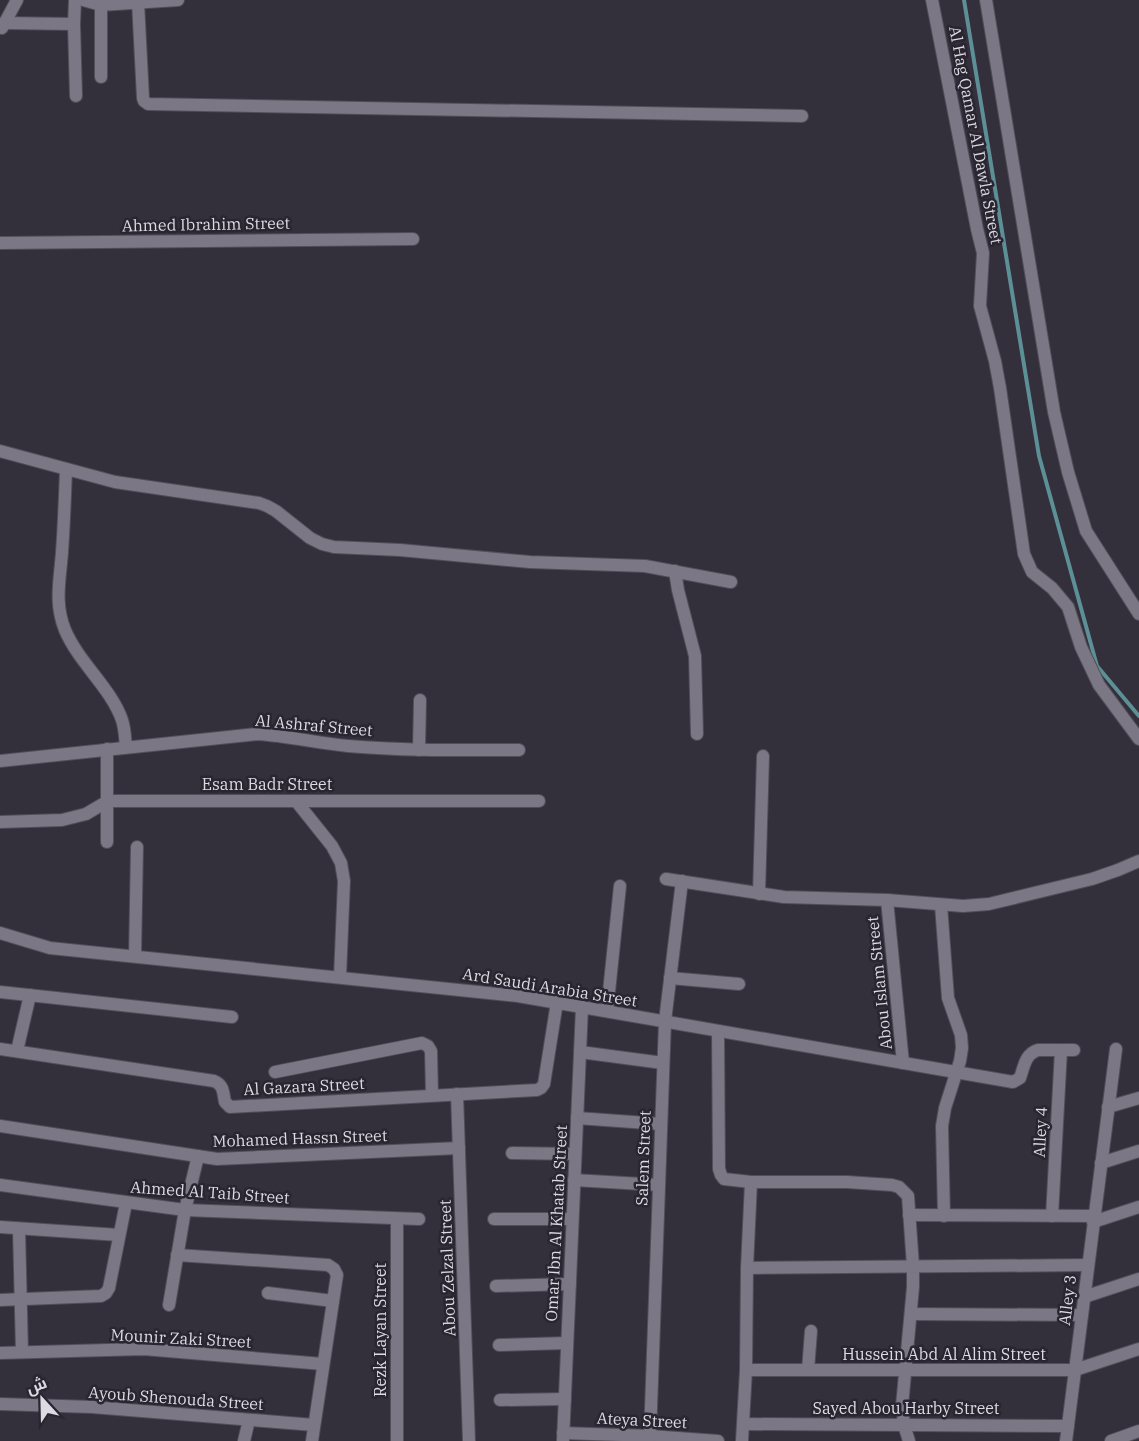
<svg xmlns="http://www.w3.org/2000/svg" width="1139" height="1441" font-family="'IBM Plex Serif',Cairo,serif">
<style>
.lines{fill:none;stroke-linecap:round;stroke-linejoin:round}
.stream{stroke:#5d9096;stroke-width:4}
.minor-casing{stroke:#504e58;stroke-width:14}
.minor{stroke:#7b7785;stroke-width:12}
.labels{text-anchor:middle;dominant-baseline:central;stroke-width:5;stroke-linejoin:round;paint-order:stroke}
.street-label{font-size:16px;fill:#dcdae2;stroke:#292531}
</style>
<rect width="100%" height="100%" fill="#332f3b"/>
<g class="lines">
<path class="stream" d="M 964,0 L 1039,456 L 1097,666 L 1139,716"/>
<g class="minor-casing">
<g id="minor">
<path d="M 75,0 L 74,24 L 76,96"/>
<path d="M 83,0 L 101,5 L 178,0"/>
<path d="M 932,0 L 977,229 L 983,253 L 980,306 L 995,361 L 1000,388 L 1024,554 L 1032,572 L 1052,588 L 1068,607 L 1081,647 L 1099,685 L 1139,739"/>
<path d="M 986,0 L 1054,412 L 1068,472 L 1086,531 L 1139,614"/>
<path d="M 138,2 L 143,98 L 144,101 L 148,104 L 802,116"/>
<path d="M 101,5 L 101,77"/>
<path d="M 4,23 L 74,24"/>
<path d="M 2,28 L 17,0"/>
<path d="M 0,243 L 413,239"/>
<path d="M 0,451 L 115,482 L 259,503 L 267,506 L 276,511 L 310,538 L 322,544 L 334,547 L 400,550 L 530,562 L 645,566 L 731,582"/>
<path d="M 66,469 C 65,497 64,525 62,552 C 60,580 54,603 65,630 C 79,663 111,688 122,720 C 125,729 125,738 126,747"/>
<path d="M 675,571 L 678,590 L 695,656 L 697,734"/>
<path d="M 419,750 L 420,700"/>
<path d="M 0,761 L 257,734 C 288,736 317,743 348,746 C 405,751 462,750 519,750"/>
<path d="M 296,801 L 332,846 L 341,863 L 344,881 L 340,977"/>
<path d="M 0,822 L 62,820 L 86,814 L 108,801 L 539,801"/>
<path d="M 107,842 L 107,749"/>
<path d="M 666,879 L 784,897 L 887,900 L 963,906 L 989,904 L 1092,879 L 1118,870 L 1139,861"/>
<path d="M 759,894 L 763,756"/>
<path d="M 887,900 L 903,1063"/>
<path d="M 941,905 L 948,998 L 961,1035 L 962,1048 L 960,1061 L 945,1108 L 942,1126 L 944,1216"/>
<path d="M 0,933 L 50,948 L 518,996 L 1013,1082 L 1020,1078 C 1024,1067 1025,1054 1038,1050 L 1074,1050"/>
<path d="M 135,956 L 137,847"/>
<path d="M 670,978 L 739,984"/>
<path d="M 0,992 L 232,1017"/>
<path d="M 607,1011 L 620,886"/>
<path d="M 718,1031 L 719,1169 L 721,1175 L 724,1179 L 751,1182 L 847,1182 L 892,1185 L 899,1187 L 908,1196 L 913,1266 L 913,1287 L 902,1406 L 904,1425 L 909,1441"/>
<path d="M 0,1049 L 214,1081 C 224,1085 223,1093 225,1102 L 230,1107 L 537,1090 L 541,1088 L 544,1084 L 557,1002"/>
<path d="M 17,1051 L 30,995"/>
<path d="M 580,1052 L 663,1063"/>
<path d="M 275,1072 L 422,1043 L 428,1046 L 431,1051 L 432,1095"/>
<path d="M 457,1094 L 469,1441"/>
<path d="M 1108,1107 L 1139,1098"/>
<path d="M 577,1118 L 661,1124"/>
<path d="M 0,1126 L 217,1159 L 459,1148"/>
<path d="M 512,1153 L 575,1154"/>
<path d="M 1101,1163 L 1139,1151"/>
<path d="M 574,1180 L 659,1185"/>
<path d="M 0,1185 L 185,1210 L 419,1219"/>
<path d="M 909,1215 L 1094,1216"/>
<path d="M 1052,1216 L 1061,1050"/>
<path d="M 494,1219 L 572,1219"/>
<path d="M 1093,1222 L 1139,1207"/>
<path d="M 0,1227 L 119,1235"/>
<path d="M 19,1229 L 22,1352"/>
<path d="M 177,1255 L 328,1265 L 334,1269 L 337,1275 L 312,1441"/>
<path d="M 747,1268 L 1088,1265"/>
<path d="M 496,1286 L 570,1284"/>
<path d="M 268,1293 L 333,1301"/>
<path d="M 1084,1297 L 1139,1279"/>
<path d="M 0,1300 L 101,1296 L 106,1293 L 109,1288 L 126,1203"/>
<path d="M 169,1305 L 185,1210 L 198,1156"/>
<path d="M 911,1314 L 1082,1315"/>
<path d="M 499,1345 L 567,1343"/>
<path d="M 0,1353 L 144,1349 L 323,1364"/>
<path d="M 746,1370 L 1075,1370 L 1139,1349"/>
<path d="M 808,1370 L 811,1331"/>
<path d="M 500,1400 L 565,1399"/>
<path d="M 0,1404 L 92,1407 L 314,1425"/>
<path d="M 743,1424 L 1068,1426"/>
<path d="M 563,1433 L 650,1436 L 718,1441"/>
<path d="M 650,1436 L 665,1021 L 682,881"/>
<path d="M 244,1441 L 249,1420"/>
<path d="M 397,1441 L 397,1219"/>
<path d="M 563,1441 L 582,1007"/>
<path d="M 742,1441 L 746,1370 L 747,1268 L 751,1182"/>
<path d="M 1066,1441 L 1116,1049"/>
<path d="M 1111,1441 L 1139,1431"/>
</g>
</g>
<use href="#minor" class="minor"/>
</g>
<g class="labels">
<g class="street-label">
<text transform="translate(976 135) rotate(79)">Al Hag Qamar Al Dawla Street</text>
<text transform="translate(206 224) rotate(-1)">Ahmed Ibrahim Street</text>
<text transform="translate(314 725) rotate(5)">Al Ashraf Street</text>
<text x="267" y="784">Esam Badr Street</text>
<text transform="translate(879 983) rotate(-96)">Abou Islam Street</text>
<text transform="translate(550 987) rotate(9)">Ard Saudi Arabia Street</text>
<text transform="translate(304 1086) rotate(-3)">Al Gazara Street</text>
<text transform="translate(1040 1132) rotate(-87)">Alley 4</text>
<text transform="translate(300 1138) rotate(-2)">Mohamed Hassn Street</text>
<text transform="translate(643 1158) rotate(-88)">Salem Street</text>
<text transform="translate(210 1192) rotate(4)">Ahmed Al Taib Street</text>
<text transform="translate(556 1223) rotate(-87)">Omar Ibn Al Khatab Street</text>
<text transform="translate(447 1268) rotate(-92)">Abou Zelzal Street</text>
<text transform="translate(1067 1300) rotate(-83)">Alley 3</text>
<text transform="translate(380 1330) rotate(-90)">Rezk Layan Street</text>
<text transform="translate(181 1338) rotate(3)">Mounir Zaki Street</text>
<text x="944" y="1354">Hussein Abd Al Alim Street</text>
<text transform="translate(176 1398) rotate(4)">Ayoub Shenouda Street</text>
<text x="906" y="1408">Sayed Abou Harby Street</text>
<text transform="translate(642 1420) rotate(3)">Ateya Street</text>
</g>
</g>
<g transform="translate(42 1399) rotate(338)" stroke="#292531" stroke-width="4.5" paint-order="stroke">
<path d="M0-4.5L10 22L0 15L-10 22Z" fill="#dcdae2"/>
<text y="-9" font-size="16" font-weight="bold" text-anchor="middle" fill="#dcdae2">ش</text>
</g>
</svg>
